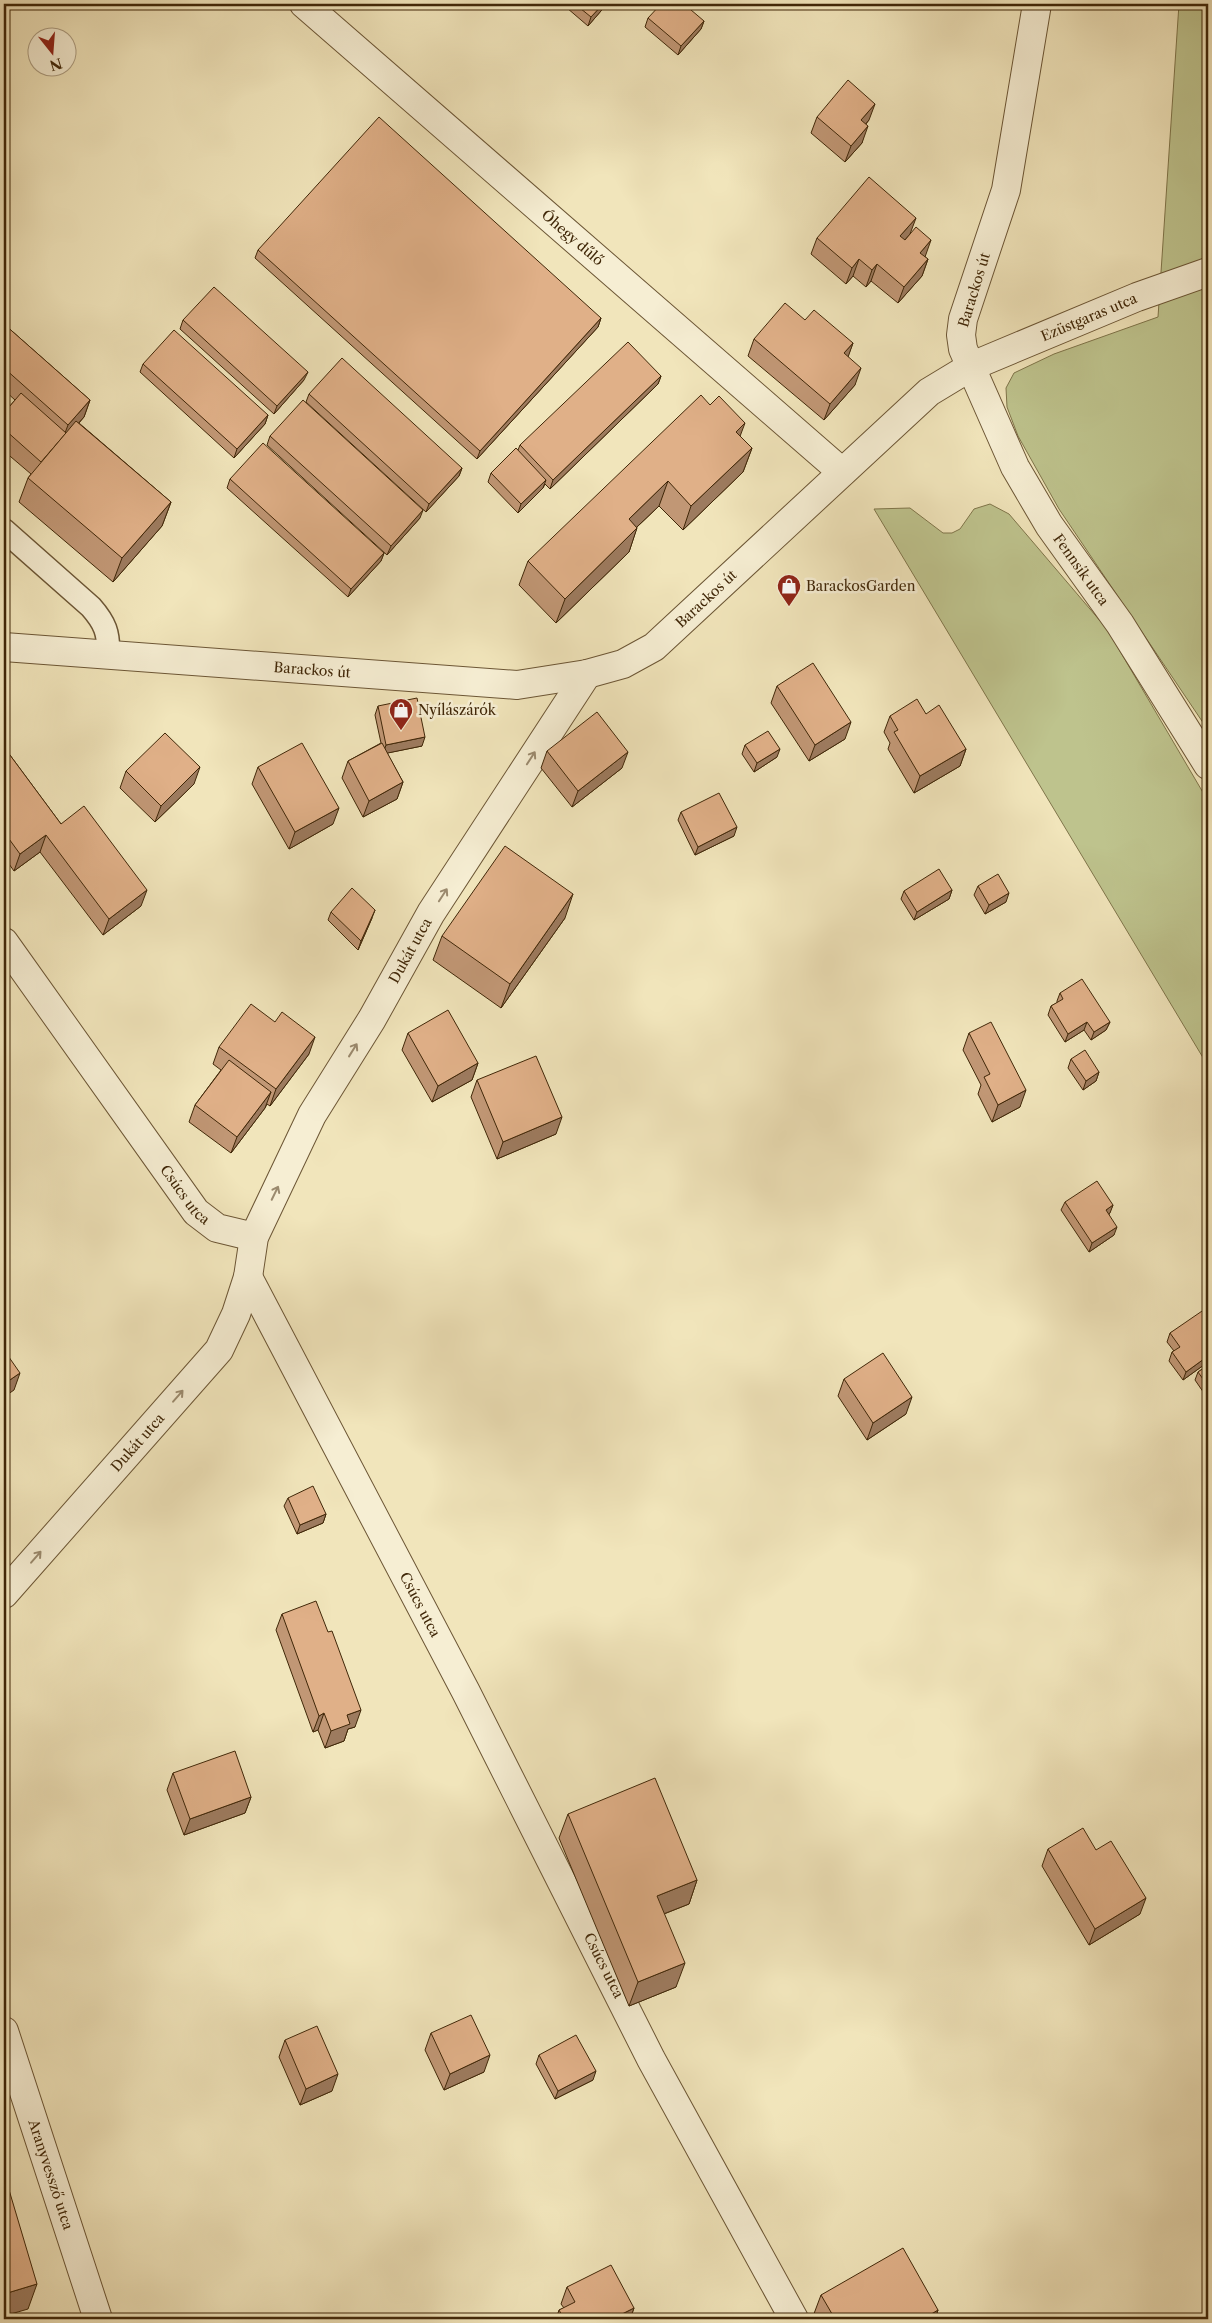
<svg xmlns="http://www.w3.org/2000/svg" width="1212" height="2323" font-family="'Libre Caslon Text',serif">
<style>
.green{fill:#bec38d;stroke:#7f754a}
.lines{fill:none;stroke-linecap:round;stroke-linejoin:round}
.lane-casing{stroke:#6c5635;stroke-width:25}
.street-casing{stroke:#6c5635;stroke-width:30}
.lane{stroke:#f6eed3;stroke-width:22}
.street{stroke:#f6eed3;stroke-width:28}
.wall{fill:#c19775;stroke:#402708}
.shaded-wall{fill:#9d7b5f;stroke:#402708}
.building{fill:#e0b088;stroke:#402708}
.oneway{stroke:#9b8a6e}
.labels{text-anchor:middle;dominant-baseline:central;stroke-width:5;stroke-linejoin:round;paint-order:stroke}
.street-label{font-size:14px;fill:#402708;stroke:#f6eed3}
.poi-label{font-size:14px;fill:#402708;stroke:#f6eed3;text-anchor:start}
</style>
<rect width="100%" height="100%" fill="#f1e5bb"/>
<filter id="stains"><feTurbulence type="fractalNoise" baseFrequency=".004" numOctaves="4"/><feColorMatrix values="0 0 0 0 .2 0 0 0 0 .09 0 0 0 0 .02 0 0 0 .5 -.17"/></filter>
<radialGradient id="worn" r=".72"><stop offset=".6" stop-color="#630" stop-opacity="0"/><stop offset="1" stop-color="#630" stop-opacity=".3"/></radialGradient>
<g class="green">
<path d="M 1179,4 L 1208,4 L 1208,730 L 1059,509 L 1018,436 L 1007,407 L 1006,388 L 1014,373 L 1054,354 L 1158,317 Z"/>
<path d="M 990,504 L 1009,514 L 1107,629 L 1208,801 L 1208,1066 L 874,509 L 910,508 L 943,533 L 952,533 L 960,529 L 974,509 Z"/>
</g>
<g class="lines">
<g class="lane-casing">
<path id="lane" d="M 4,530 L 91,607 C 105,623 109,633 108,654"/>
</g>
<g class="street-casing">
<g id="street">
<path id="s1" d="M 304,4 L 842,472"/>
<path id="s2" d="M 1037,4 L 1006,190 L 963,319 L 961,335 L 963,349 L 1015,467 L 1049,525 L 1120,624 L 1208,765"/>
<path id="s3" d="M 4,647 L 517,685 L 587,674 L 623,664 L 654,647 L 929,392 L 972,366 L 1137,297 L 1208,272"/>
<path id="s4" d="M 4,942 L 196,1212 L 217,1228 L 254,1237"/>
<path id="s5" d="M 248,1277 L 466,1692 L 651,2059 L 794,2319"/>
<path id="s6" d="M 4,1594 L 219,1350 L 236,1314 L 248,1277 L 254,1237 L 312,1115 L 372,1019 L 431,913 L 587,674"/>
<path id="s7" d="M 4,2031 L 98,2319"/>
</g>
</g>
<use href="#lane" class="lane"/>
<use href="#street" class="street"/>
</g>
<g class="wall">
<path d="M 568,4 L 607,4 L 588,26 L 567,8 Z"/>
<path d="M 648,18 L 704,21 L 701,29 L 678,55 L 645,27 Z"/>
<path d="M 817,117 L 869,120 L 866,124 L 862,143 L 845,162 L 811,133 Z"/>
<path d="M 911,233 L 925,257 L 928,259 L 922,276 L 898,303 L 871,281 L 866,287 L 853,276 L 846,284 L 811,254 L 817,238 Z"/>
<path d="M 258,250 L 601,318 L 598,327 L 477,459 L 255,258 Z"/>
<path d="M 183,320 L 304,380 L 274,414 L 180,329 Z"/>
<path d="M 805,320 L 853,343 L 848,356 L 855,385 L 824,420 L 748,356 L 754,339 Z"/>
<path d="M 4,324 L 90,400 L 84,417 L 79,423 L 171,502 L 162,526 L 113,582 L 19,502 L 28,478 L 31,474 L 4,451 L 4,413 L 15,400 L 4,390 Z"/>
<path d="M 143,364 L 268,415 L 265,424 L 234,458 L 140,372 Z"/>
<path d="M 661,376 L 658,384 L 550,489 L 545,484 L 543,488 L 518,513 L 488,482 L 491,473 L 518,450 L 520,445 Z"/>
<path d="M 309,394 L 462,468 L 459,476 L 426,512 L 306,402 Z"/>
<path d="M 270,436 L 420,518 L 387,555 L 267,445 Z"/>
<path d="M 740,436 L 752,448 L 743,472 L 683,530 L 659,506 L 637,527 L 629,552 L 556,623 L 519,585 L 528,561 Z"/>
<path d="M 230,479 L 384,553 L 381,561 L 348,597 L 227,488 Z"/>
<path d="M 777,686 L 845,739 L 809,761 L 771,703 Z"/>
<path d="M 378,706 L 422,746 L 387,753 L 403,782 L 397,799 L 363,817 L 342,778 L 348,761 L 381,743 L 375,715 Z"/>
<path d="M 926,714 L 966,749 L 960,766 L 914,793 L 888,749 L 890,743 L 884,732 L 890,716 Z"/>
<path d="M 745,745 L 777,757 L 754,772 L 742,754 Z"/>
<path d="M 4,747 L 61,824 L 141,906 L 103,935 L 40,852 L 14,871 L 4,857 Z"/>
<path d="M 547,751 L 622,768 L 572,807 L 541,768 Z"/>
<path d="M 258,767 L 333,824 L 289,849 L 252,784 Z"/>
<path d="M 126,771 L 194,784 L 155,822 L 120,788 Z"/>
<path d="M 681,812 L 734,836 L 695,855 L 678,820 Z"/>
<path d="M 978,886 L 1006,902 L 985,914 L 974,895 Z"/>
<path d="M 952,890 L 949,899 L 914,920 L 901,899 L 904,891 Z"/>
<path d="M 331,912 L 372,918 L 358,950 L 328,920 Z"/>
<path d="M 565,918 L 501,1008 L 433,960 L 442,936 Z"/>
<path d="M 1060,993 L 1110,1022 L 1106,1030 L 1091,1040 L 1084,1030 L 1065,1042 L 1048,1015 L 1051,1006 L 1057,1003 L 1057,1001 Z"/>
<path d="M 408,1033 L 478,1063 L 472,1080 L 432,1102 L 402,1050 Z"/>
<path d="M 969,1033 L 1020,1107 L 992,1122 L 978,1094 L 981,1085 L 963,1050 Z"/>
<path d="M 219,1047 L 309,1054 L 270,1106 L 267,1104 L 265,1108 L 231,1153 L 189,1122 L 195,1105 L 221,1070 L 213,1064 Z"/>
<path d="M 1071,1059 L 1099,1072 L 1096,1081 L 1083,1090 L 1068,1068 Z"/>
<path d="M 477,1080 L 556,1134 L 497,1159 L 471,1097 Z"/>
<path d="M 1065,1202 L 1113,1205 L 1109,1214 L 1114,1235 L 1089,1252 L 1061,1210 Z"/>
<path d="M 1208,1313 L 1208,1362 L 1183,1380 L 1169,1361 L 1172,1352 L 1174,1351 L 1167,1342 L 1170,1333 Z"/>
<path d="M 1208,1365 L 1208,1399 L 1195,1380 L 1198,1372 Z"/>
<path d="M 844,1379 L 906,1414 L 867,1440 L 838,1396 Z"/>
<path d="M 288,1498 L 326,1514 L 323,1523 L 297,1534 L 284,1506 Z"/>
<path d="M 282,1614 L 355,1727 L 348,1729 L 344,1741 L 325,1748 L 318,1730 L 313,1732 L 276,1630 Z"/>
<path d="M 173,1773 L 251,1797 L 245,1813 L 184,1835 L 167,1790 Z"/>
<path d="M 568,1814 L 697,1880 L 689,1904 L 664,1914 L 676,1987 L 629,2006 L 559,1838 Z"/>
<path d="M 1048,1849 L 1096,1850 L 1140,1914 L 1089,1945 L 1042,1866 Z"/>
<path d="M 431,2033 L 484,2072 L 444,2090 L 425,2050 Z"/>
<path d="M 285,2040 L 332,2091 L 300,2105 L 279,2057 Z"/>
<path d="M 539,2055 L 593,2080 L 555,2099 L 536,2064 Z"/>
<path d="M 567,2287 L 634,2308 L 630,2319 L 556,2319 L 559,2310 L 564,2308 L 561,2304 Z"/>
<path d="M 821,2295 L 938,2310 L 935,2319 L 812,2319 Z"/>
</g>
<g class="shaded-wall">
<path d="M 603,4 L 607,4 L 588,26 L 591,17 Z"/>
<path d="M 704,21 L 701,29 L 678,55 L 681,46 Z"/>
<path d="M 875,104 L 869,120 L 854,137 L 861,120 Z"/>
<path d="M 868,126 L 862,143 L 845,162 L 851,146 Z"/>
<path d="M 916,218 L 910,234 L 894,253 L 900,236 Z"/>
<path d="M 931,240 L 925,257 L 914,270 L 920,253 Z"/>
<path d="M 859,259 L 853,276 L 846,284 L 852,268 Z"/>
<path d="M 928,259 L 922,276 L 898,303 L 904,287 Z"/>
<path d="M 877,264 L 871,281 L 866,287 L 872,270 Z"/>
<path d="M 601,318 L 598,327 L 477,459 L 480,451 Z"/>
<path d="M 853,343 L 847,360 L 844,353 Z"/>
<path d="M 861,368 L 855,385 L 824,420 L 830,404 Z"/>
<path d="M 308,372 L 304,380 L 274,414 L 277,406 Z"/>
<path d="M 661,376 L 658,384 L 550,489 L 553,480 Z"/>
<path d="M 90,400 L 84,417 L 62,441 L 68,425 Z"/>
<path d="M 268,415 L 265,424 L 234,458 L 237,449 Z"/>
<path d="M 745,423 L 736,447 L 736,432 Z"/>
<path d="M 752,448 L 743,472 L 683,530 L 691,506 Z"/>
<path d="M 462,468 L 459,476 L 426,512 L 429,504 Z"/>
<path d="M 546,480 L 543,488 L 518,513 L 521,504 Z"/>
<path d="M 668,481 L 659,506 L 620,543 L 629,519 Z"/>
<path d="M 171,502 L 162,526 L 113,582 L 122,558 Z"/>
<path d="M 423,510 L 420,518 L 387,555 L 391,546 Z"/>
<path d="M 637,528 L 629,552 L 556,623 L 565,599 Z"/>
<path d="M 384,553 L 381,561 L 348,597 L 351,589 Z"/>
<path d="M 851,722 L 845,739 L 809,761 L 815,745 Z"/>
<path d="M 425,737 L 422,746 L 383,754 L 386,745 Z"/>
<path d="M 780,749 L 777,757 L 754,772 L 757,763 Z"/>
<path d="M 966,749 L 960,766 L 914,793 L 920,776 Z"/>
<path d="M 628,752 L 622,768 L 572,807 L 578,791 Z"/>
<path d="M 200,767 L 194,784 L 155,822 L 161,806 Z"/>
<path d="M 403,782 L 397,799 L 363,817 L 369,801 Z"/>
<path d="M 339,808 L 333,824 L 289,849 L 295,832 Z"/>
<path d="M 737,827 L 734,836 L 695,855 L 698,847 Z"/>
<path d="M 46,835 L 40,852 L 14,871 L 20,854 Z"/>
<path d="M 147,890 L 141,906 L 103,935 L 109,919 Z"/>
<path d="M 952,890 L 949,899 L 914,920 L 917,912 Z"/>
<path d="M 1009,893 L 1006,902 L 985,914 L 989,905 Z"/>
<path d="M 573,894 L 565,918 L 501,1008 L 510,984 Z"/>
<path d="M 375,910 L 372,918 L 358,950 L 361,941 Z"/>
<path d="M 1087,1022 L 1084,1030 L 1065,1042 L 1068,1034 Z"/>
<path d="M 1110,1022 L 1106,1030 L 1091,1040 L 1094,1032 Z"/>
<path d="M 315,1037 L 309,1054 L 270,1106 L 276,1089 Z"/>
<path d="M 478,1063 L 472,1080 L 432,1102 L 438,1086 Z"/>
<path d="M 1099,1072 L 1096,1081 L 1083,1090 L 1086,1081 Z"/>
<path d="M 1026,1090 L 1020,1107 L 992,1122 L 998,1105 Z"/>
<path d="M 271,1092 L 265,1108 L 231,1153 L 237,1137 Z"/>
<path d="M 562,1117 L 556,1134 L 497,1159 L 503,1142 Z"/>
<path d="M 1113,1205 L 1110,1213 L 1103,1218 L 1106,1210 Z"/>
<path d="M 1117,1227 L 1114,1235 L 1089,1252 L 1092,1243 Z"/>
<path d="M 1208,1356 L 1208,1362 L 1183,1380 L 1186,1372 Z"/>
<path d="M 20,1373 L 14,1390 L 4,1397 L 4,1384 Z"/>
<path d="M 912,1397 L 906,1414 L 867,1440 L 873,1423 Z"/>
<path d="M 326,1514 L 323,1523 L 297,1534 L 300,1525 Z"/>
<path d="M 361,1710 L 355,1727 L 348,1729 L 344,1741 L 325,1748 L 331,1731 L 347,1715 Z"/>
<path d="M 324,1713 L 318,1730 L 313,1732 L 319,1716 Z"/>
<path d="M 251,1797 L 245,1813 L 184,1835 L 190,1819 Z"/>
<path d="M 697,1880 L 689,1904 L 648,1920 L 657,1896 Z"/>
<path d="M 1146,1898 L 1140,1914 L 1089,1945 L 1095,1929 Z"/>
<path d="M 685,1963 L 676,1987 L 629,2006 L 638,1982 Z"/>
<path d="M 490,2055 L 484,2072 L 444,2090 L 450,2074 Z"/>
<path d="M 596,2071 L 593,2080 L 555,2099 L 558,2091 Z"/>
<path d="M 338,2074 L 332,2091 L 300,2105 L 306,2089 Z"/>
<path d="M 37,2284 L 28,2309 L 4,2316 L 4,2294 Z"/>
<path d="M 634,2308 L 630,2319 L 612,2319 Z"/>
<path d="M 938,2310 L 935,2319 L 923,2319 Z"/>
</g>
<g class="building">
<path d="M 575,4 L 603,4 L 591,17 Z"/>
<path d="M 661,4 L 684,4 L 704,21 L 681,46 L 648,18 Z"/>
<path d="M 848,80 L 875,104 L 861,120 L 868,126 L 851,146 L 817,117 Z"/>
<path d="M 379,117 L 601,318 L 480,451 L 258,250 Z"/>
<path d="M 869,177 L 916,218 L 900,236 L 905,240 L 916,227 L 931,240 L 920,253 L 928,259 L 904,287 L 877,264 L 872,270 L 859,259 L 852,268 L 817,238 Z"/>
<path d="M 214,287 L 308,372 L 277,406 L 183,320 Z"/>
<path d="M 785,303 L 805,320 L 814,310 L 853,343 L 844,353 L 861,368 L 830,404 L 754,339 Z"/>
<path d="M 4,324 L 90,400 L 68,425 L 4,368 Z"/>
<path d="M 174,330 L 268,415 L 237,449 L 143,364 Z"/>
<path d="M 628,342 L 661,376 L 553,480 L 520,445 Z"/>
<path d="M 342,358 L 462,468 L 429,504 L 309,394 Z"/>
<path d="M 21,393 L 66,433 L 41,462 L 4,429 L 4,413 Z"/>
<path d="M 701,395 L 710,405 L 719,396 L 745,423 L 736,432 L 752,448 L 691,506 L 668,481 L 629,519 L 637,528 L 565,599 L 528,561 Z"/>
<path d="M 303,400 L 423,510 L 391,546 L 270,436 Z"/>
<path d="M 76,421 L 171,502 L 122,558 L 28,478 Z"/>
<path d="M 263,443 L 384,553 L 351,589 L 230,479 Z"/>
<path d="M 516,448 L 546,480 L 521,504 L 491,473 Z"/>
<path d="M 813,663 L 851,722 L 815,745 L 777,686 Z"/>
<path d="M 417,698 L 425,737 L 386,745 L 378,706 Z"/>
<path d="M 917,699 L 926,714 L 939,705 L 966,749 L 920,776 L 894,732 L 898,730 L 890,716 Z"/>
<path d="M 597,712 L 628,752 L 578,791 L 547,751 Z"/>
<path d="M 768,731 L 780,749 L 757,763 L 745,745 Z"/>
<path d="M 165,733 L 200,767 L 161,806 L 126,771 Z"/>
<path d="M 302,743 L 339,808 L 295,832 L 258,767 Z"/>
<path d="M 382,743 L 403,782 L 369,801 L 348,761 Z"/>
<path d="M 4,747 L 61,824 L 84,806 L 147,890 L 109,919 L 46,835 L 20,854 L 4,832 Z"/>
<path d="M 719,793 L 737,827 L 698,847 L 681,812 Z"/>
<path d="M 505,846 L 573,894 L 510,984 L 442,936 Z"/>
<path d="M 939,869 L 952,890 L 917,912 L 904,891 Z"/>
<path d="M 998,874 L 1009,893 L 989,905 L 978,886 Z"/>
<path d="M 352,888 L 375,910 L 361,941 L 331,912 Z"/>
<path d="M 1082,979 L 1110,1022 L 1094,1032 L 1087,1022 L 1068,1034 L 1051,1006 L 1063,999 L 1060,993 Z"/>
<path d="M 251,1004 L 275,1022 L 282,1012 L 315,1037 L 276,1089 L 219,1047 Z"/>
<path d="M 448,1010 L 478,1063 L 438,1086 L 408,1033 Z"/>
<path d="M 991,1022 L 1026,1090 L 998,1105 L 984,1077 L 990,1074 L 969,1033 Z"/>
<path d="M 1085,1050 L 1099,1072 L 1086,1081 L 1071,1059 Z"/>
<path d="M 536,1056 L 562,1117 L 503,1142 L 477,1080 Z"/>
<path d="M 229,1060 L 271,1092 L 237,1137 L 195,1105 Z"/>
<path d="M 1097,1181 L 1113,1205 L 1106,1210 L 1117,1227 L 1092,1243 L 1065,1202 Z"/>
<path d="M 1205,1309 L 1208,1313 L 1208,1330 L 1207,1331 L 1208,1333 L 1208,1356 L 1186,1372 L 1172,1352 L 1180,1347 L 1170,1333 Z"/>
<path d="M 4,1350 L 20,1373 L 4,1384 Z"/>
<path d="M 883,1353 L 912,1397 L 873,1423 L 844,1379 Z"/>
<path d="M 1208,1365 L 1208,1386 L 1198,1372 Z"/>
<path d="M 313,1486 L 326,1514 L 300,1525 L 288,1498 Z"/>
<path d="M 316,1601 L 328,1632 L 332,1631 L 361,1710 L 347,1715 L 350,1724 L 331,1731 L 324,1713 L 319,1716 L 282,1614 Z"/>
<path d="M 235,1751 L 251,1797 L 190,1819 L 173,1773 Z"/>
<path d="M 655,1778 L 697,1880 L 657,1896 L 685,1963 L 638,1982 L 568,1814 Z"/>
<path d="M 1083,1828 L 1096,1850 L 1111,1841 L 1146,1898 L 1095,1929 L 1048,1849 Z"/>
<path d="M 471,2015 L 490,2055 L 450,2074 L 431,2033 Z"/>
<path d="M 317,2026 L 338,2074 L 306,2089 L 285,2040 Z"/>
<path d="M 576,2035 L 596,2071 L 558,2091 L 539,2055 Z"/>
<path d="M 4,2173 L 37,2284 L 4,2294 Z"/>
<path d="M 903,2248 L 938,2310 L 923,2319 L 835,2319 L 821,2295 Z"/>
<path d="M 611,2265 L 634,2308 L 612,2319 L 564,2319 L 559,2310 L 575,2302 L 567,2287 Z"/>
</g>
<defs><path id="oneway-shaft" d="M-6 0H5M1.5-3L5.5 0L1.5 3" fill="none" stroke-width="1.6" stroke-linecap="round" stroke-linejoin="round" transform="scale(1.25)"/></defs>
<g class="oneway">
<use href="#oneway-shaft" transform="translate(531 758) rotate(-57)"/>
<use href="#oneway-shaft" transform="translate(443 895) rotate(-57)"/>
<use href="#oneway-shaft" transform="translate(353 1050) rotate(-58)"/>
<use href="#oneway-shaft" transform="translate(275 1193) rotate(-64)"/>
<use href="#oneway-shaft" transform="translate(178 1396) rotate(-49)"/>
<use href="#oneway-shaft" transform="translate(36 1557) rotate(-49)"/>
</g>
<defs>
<g id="shop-pin" transform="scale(1.25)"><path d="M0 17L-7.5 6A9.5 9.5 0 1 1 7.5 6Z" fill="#8f2418" stroke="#f6eed3"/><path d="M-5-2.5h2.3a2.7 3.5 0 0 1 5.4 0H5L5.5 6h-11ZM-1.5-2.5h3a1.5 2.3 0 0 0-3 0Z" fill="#fff"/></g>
</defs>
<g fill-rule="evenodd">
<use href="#shop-pin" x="789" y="586"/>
<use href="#shop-pin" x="401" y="710"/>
</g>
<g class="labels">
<g class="street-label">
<text stroke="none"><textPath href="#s1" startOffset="356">Óhegy dűlő</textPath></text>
<text transform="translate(974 290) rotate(-73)">Barackos út</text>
<text stroke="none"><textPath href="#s3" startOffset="1210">Ezüstgaras utca</textPath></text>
<text stroke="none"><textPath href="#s2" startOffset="606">Fennsík utca</textPath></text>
<text stroke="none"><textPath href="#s3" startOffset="729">Barackos út</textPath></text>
<text stroke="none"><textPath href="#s3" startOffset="309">Barackos út</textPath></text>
<text stroke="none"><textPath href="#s6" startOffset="771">Dukát utca</textPath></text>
<text stroke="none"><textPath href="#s4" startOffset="311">Csúcs utca</textPath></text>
<text stroke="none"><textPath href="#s6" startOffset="202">Dukát utca</textPath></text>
<text stroke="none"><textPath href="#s5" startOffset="370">Csúcs utca</textPath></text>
<text stroke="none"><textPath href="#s5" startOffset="775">Csúcs utca</textPath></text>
<text stroke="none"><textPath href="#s7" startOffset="151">Aranyvessző utca</textPath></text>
</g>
<g class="poi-label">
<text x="806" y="586">BarackosGarden</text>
<text x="418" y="710">Nyílászárók</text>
</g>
</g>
<rect width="1212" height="2323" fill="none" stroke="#f1e5bb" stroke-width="20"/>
<rect x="5" y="5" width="1202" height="2313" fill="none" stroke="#402708" stroke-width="2.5"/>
<rect x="10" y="10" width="1192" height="2303" fill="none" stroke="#402708"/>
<g transform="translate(52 52) rotate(163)"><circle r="24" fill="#f6eed3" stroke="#ad9e82"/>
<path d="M0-4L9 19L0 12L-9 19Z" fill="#8f2418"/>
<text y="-8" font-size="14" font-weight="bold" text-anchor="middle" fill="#402708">N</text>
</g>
<rect width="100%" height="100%" filter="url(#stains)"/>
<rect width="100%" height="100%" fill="url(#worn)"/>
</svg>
